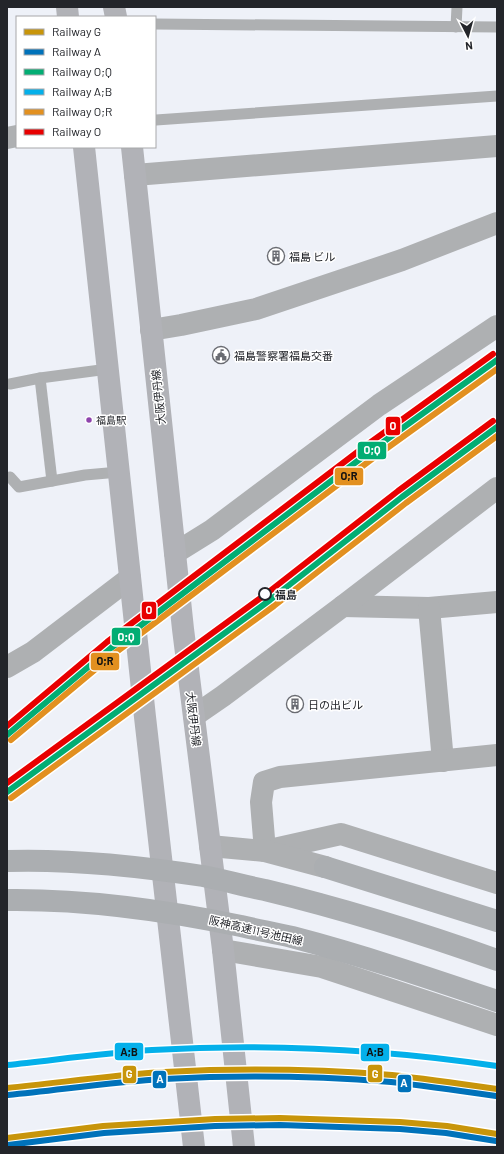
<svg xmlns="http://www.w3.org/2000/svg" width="504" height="1154" font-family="Barlow,'Noto Sans JP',sans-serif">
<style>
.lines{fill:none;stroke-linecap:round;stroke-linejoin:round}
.service{stroke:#aeb0b2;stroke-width:11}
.minor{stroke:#aeb0b2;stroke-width:22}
.tertiary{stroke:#aeb0b2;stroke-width:22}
.primary{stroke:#b1b2b7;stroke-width:22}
.motorway{stroke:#abaeb1;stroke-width:22}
.rail-1-casing{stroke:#fff;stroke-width:9}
.rail-2-casing{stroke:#fff;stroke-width:9}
.rail-3-casing{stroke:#fff;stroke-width:9}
.rail-4-casing{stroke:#fff;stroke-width:9}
.rail-5-casing{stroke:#fff;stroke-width:9}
.rail-6-casing{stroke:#fff;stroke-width:9}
.rail-1{stroke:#c8950a;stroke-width:6}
.rail-2{stroke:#0072ba;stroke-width:6}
.rail-3{stroke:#02ad73;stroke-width:6}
.rail-4{stroke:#04b0ea;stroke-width:6}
.rail-5{stroke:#e29020;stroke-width:6}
.rail-6{stroke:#e80000;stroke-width:6}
.bus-dot{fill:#8e44ad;stroke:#fff;stroke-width:1.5}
.stop-dot{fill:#fff;stroke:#23252a;stroke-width:2}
.labels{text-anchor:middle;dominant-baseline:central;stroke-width:3;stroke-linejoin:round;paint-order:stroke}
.bus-label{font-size:10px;fill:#23252a;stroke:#fff;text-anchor:start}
.poi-label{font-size:11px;fill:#23252a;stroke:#fff;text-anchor:start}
.street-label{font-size:11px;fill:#23252a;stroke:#fff}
.stop-label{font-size:11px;font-weight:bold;fill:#23252a;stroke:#fff;text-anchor:start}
.line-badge{stroke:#fff;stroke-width:1.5}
.badge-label{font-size:11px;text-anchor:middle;font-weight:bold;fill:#fff}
.pale-badge-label{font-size:11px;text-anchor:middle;font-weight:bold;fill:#111}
</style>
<rect width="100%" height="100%" fill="#eef1f8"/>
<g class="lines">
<g class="service">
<path d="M 155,24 L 497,27"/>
<path d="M 456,27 L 457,7"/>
<path d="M 156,120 L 497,96"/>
<path d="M 40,378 L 52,481"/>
<path d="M 10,384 L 40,378 L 108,369"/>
<path d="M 10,477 L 19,487 L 85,475 L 119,472"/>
</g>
<g class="minor">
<path d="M 7,138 L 17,136"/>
<path d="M 135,175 L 497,146"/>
<path d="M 151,330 L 181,325 L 256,309 L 402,260 L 497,223"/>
<path d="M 175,553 L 212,530 L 379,405 L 497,326"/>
<path d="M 343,606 L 429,608 L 497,602"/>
<path d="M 429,608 L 443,761"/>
<path d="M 194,716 L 223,696 L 343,606 L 497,488"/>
<path d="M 497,755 L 280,777 L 264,782 L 261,802 L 265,851 L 341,834 L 497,883"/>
<path d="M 210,846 L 265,851 L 325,867"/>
<path d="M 223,950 L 322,967 L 497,1025"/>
</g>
<path class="tertiary" d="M 7,667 L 33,652 L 130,578"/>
<g class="primary">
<path d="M 67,7 L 68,17"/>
<path d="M 114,7 L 116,17"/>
<path d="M 84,147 L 145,717 L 194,1147"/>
<path d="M 132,147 L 183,629 L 223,950 L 244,1147"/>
</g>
<g class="motorway">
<path d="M 7,861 C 72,859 138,866 203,876 C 224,880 244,886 265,890 C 344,909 421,933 497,960"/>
<path d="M 325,867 L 497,921"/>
<path d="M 7,900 C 86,899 164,910 241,926 C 258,930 275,933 292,937 C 361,955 429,978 497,1001"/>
</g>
<g class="rail-1-casing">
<g id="rail-1">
<path d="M 7,1088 C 59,1083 111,1075 164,1072 C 240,1068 316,1069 392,1075 C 427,1079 462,1084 497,1089"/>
<path d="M 7,1138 L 103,1126 L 215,1119 L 280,1118 L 400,1122 L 447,1126 L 497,1134"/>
</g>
</g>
<g class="rail-2-casing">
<g id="rail-2">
<path d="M 8,1095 C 60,1090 112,1082 164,1079 C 240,1075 316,1076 391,1082 C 426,1086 461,1091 496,1096"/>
<path d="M 8,1145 L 104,1133 L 215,1126 L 280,1125 L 400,1129 L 446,1133 L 496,1141"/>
</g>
</g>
<g class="rail-3-casing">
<g id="rail-3">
<path d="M 7,735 L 111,648 L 368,453 L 497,360"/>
<path d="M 7,792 L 270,600 L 402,497 L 497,427"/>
</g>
</g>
<g class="rail-4-casing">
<path id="rail-4" d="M 7,1065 C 55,1060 103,1053 152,1050 C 268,1043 382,1049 497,1066"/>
</g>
<g class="rail-5-casing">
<g id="rail-5">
<path d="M 11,740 L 115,653 L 372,459 L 497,369"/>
<path d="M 11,798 L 274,606 L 406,503 L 497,436"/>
</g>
</g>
<g class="rail-6-casing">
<g id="rail-6">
<path d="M 7,726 L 107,642 L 364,447 L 493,354"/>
<path d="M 7,783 L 266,594 L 398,491 L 493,421"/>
</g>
</g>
<use href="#rail-1" class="rail-1"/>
<use href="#rail-2" class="rail-2"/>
<use href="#rail-3" class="rail-3"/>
<use href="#rail-4" class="rail-4"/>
<use href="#rail-5" class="rail-5"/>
<use href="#rail-6" class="rail-6"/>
</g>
<defs>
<g id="building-ring" transform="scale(0.9)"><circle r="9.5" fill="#fff" stroke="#6a6c72" stroke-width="1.5"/><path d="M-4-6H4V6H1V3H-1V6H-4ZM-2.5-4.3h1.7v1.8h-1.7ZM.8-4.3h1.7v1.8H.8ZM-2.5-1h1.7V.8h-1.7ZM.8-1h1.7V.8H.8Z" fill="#6a6c72"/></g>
<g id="civic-ring" transform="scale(0.9)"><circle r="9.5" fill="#fff" stroke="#6a6c72" stroke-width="1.5"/><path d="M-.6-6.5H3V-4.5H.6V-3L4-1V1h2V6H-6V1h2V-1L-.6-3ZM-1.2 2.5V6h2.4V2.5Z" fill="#6a6c72"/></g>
</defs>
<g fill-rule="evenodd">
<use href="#building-ring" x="276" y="256"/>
<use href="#civic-ring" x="221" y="355"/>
<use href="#building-ring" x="295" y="704"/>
</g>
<circle class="bus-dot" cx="89" cy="420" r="3.5"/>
<circle class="stop-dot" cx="265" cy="594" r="6"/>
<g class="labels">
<g class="bus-label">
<text x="96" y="420">福島駅</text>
</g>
<g class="poi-label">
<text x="289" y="256">福島 ビル</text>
<text x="234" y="355">福島警察署福島交番</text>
<text x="308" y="704">日の出ビル</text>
</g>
<g class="street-label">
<text transform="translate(158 397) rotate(-96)">大阪伊丹線</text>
<text transform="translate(194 719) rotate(83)">大阪伊丹線</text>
<text transform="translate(256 930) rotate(13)">阪神高速11号池田線</text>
</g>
<g class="stop-label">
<text x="275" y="594">福島</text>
</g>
</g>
<g class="line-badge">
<rect x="385" y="416" width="16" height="20" rx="4" fill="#e80000"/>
<rect x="357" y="441" width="30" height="19" rx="4" fill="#02ad73"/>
<rect x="334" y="467" width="30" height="19" rx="4" fill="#e29020"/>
<rect x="141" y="601" width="16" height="19" rx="4" fill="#e80000"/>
<rect x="111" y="627" width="30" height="19" rx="4" fill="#02ad73"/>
<rect x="90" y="652" width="30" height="19" rx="4" fill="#e29020"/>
<rect x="114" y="1042" width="30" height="19" rx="4" fill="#04b0ea"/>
<rect x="360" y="1043" width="30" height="19" rx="4" fill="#04b0ea"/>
<rect x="367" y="1064" width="16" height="19" rx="4" fill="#c8950a"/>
<rect x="122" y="1065" width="15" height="19" rx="4" fill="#c8950a"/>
<rect x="152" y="1070" width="15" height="19" rx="4" fill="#0072ba"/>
<rect x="397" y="1074" width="15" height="19" rx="4" fill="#0072ba"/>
</g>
<g class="badge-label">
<text x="393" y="430">O</text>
<text x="372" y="454">O;Q</text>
<text x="149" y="614">O</text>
<text x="126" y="641">O;Q</text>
<text x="375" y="1078">G</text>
<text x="129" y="1078">G</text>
<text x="160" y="1083">A</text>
<text x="404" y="1087">A</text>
</g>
<g class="pale-badge-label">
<text x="349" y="480">O;R</text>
<text x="105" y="665">O;R</text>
<text x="129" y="1056">A;B</text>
<text x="375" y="1056">A;B</text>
</g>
<rect width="504" height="1154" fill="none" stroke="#23252a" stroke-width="16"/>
<rect x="16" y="16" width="140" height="132" fill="#ffffff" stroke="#a7a8aa"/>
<rect x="24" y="29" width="20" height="6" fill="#c8950a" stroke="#a7a8aa"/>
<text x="52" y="36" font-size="12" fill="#23252a">Railway G</text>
<rect x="24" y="49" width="20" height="6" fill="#0072ba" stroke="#a7a8aa"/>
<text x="52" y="56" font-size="12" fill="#23252a">Railway A</text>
<rect x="24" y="69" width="20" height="6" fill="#02ad73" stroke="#a7a8aa"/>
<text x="52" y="76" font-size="12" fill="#23252a">Railway O;Q</text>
<rect x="24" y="89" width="20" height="6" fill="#04b0ea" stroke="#a7a8aa"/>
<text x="52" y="96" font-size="12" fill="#23252a">Railway A;B</text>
<rect x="24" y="109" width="20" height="6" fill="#e29020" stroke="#a7a8aa"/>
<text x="52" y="116" font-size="12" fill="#23252a">Railway O;R</text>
<rect x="24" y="129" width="20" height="6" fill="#e80000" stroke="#a7a8aa"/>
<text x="52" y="136" font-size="12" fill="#23252a">Railway O</text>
<g transform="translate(468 36) rotate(174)" stroke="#ffffff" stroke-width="3" paint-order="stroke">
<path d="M0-3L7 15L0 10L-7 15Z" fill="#23252a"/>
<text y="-6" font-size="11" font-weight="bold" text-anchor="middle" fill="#23252a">N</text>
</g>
</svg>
